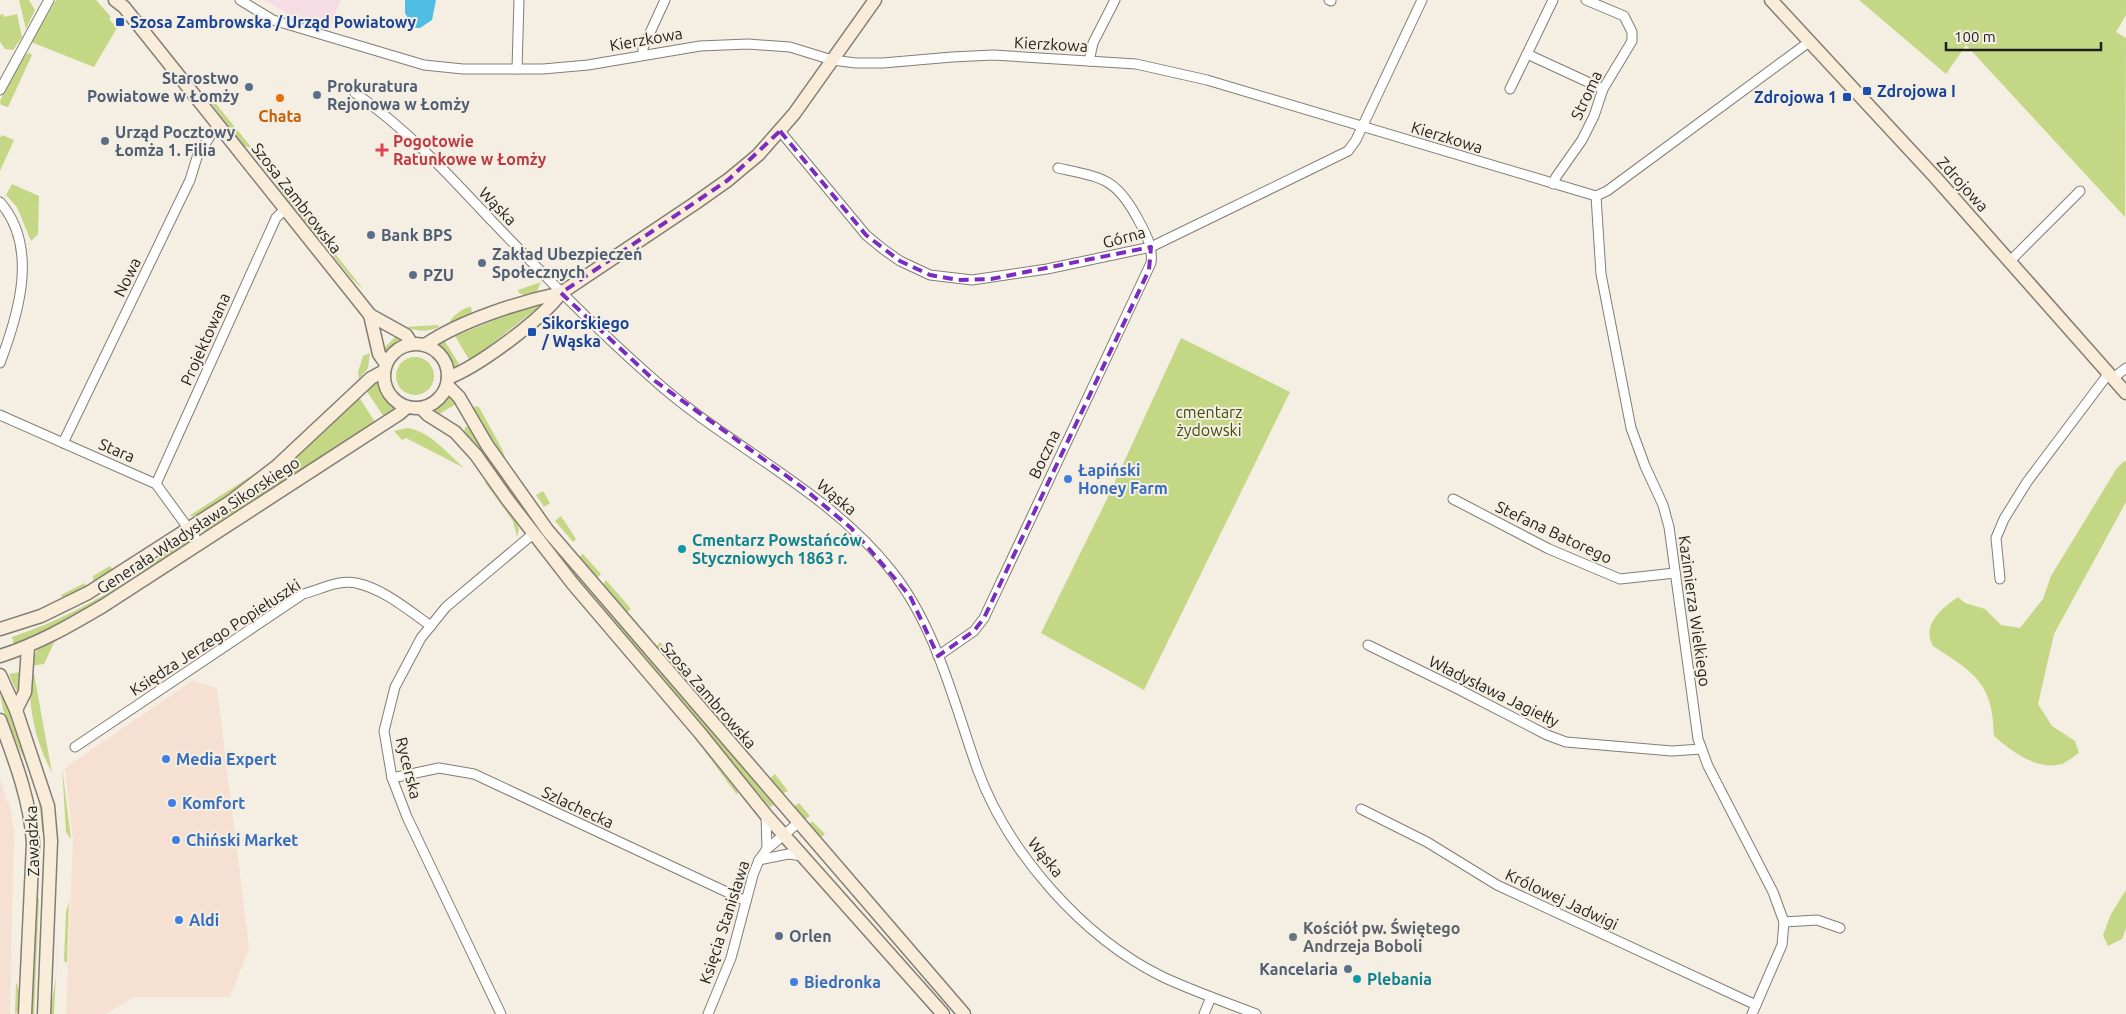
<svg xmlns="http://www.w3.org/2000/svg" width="2126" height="1014" font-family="Ubuntu,sans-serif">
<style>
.commercial{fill:#f5e0d2}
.education{fill:#f6dde5}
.green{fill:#c4d785}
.water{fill:#4fbde4}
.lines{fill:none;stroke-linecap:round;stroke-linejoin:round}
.street-casing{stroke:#837e74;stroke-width:11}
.secondary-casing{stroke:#837e74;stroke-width:15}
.street{stroke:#fff;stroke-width:9}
.secondary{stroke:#f9ecd8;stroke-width:12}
.marked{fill:none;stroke:#7b2cbf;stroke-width:4;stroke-dasharray:10 6;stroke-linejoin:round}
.transit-dot{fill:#1a4fb4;stroke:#f4eee3;stroke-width:2}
.service-dot{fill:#5c6f8a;stroke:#f4eee3;stroke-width:2}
.food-dot{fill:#e8710a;stroke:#f4eee3;stroke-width:2}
.health-dot{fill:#e0444e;stroke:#f4eee3;stroke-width:2}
.shop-dot{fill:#3f7fe0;stroke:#f4eee3;stroke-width:2}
.culture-dot{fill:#0f9aa8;stroke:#f4eee3;stroke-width:2}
.worship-dot{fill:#6b7280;stroke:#f4eee3;stroke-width:2}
.labels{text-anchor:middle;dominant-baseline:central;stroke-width:4;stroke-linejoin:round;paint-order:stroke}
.transit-label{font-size:16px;font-weight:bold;fill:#164399;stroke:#f4eee3;text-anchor:start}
.street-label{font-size:16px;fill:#201e1a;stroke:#f4eee3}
.service-label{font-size:16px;font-weight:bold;fill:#4e5e75;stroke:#f4eee3;text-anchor:start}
.food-label{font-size:16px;font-weight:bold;fill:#c56008;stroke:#f4eee3}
.health-label{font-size:16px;font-weight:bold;fill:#be3a42;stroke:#f4eee3;text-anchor:start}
.park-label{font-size:16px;fill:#424e0e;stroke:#f4eee3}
.shop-label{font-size:16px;font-weight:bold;fill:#366cbe;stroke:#f4eee3;text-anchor:start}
.culture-label{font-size:16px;font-weight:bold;fill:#0d838f;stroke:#f4eee3;text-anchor:start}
.worship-label{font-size:16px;font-weight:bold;fill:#5b616d;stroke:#f4eee3;text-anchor:start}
</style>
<rect width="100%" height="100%" fill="#f4eee3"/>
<g class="commercial">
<path d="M 192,681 L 217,688 L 249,948 L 230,997 L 135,997 L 105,1014 L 66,1014 L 73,840 L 65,768 Z"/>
<path d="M 0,776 L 6,802 L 9,801 L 14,831 L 10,1014 L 0,1014 Z"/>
</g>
<path class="education" d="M 264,0 L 341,0 L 329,28 L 295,18 Z"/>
<g class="green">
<path d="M 19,0 L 29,0 L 35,10 L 26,29 Z"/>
<path d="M 56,0 L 96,0 L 111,17 L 109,19 L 117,28 L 94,67 L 31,42 Z"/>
<path d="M 1859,0 L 2126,0 L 2126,15 L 2116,32 L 2126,38 L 2125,217 L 1966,45 L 1946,74 Z"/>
<path d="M 3,14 L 4,17 L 17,14 L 22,37 L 13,50 L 5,49 L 0,42 L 0,15 Z"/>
<path d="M 30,53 L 32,55 L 8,107 L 1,105 L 0,101 L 23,55 Z"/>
<path d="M 212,104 L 216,104 L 252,148 L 244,146 Z"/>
<path d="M 2,135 L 14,140 L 0,171 L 0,138 Z"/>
<path d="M 276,179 L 363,289 L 352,279 L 276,186 Z"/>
<path d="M 12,184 L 39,196 L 38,234 L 31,241 L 17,207 L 6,195 Z"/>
<path d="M 541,282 L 537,291 L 524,295 L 519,293 L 518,290 Z"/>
<path d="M 550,298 L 470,361 L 455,336 Z"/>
<path d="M 471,307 L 472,314 L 449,324 C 450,317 464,307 471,307 Z"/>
<path d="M 438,325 L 439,327 C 427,332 419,332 406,327 Z"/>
<path d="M 397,335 L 405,341 L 392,349 L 386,357 L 382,350 Z"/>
<path d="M 1181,338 L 1290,392 L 1144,690 L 1041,633 L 1106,501 Z"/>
<path d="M 444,340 L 461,367 L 451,375 L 446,358 L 433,345 Z"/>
<path d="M 370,353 L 368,368 L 359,379 L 358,372 L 363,356 Z"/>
<circle cx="415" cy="376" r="19"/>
<path d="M 380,377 L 385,395 L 400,407 L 384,417 L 366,390 Z"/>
<path d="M 448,389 L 456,404 L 438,415 L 427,410 L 439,401 Z"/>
<path d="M 359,397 L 375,422 L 207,531 L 202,530 L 203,526 Z"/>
<path d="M 476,406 L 479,407 L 502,449 L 508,466 L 472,408 Z"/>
<path d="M 465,427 L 469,427 L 527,513 L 557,551 L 775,804 L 770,807 L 569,572 L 501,482 L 477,446 L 464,434 Z"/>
<path d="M 406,428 C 429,430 447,453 464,468 L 406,438 L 402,440 L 394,431 Z"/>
<path d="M 2124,461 L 2126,462 L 2126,502 L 2054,634 L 2038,704 L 2052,726 L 2075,741 L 2079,753 C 2074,756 2067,762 2062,764 C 2037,771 2011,751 1994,736 C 1993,682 1974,673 1933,646 C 1921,625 1942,608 1958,597 L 1965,603 L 1985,609 L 2001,625 L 2020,628 L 2043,599 L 2051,576 L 2117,468 Z"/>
<path d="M 257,472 L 259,473 C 246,483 203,518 189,516 Z"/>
<path d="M 484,479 L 516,522 L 519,529 L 517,537 L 513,521 L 486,484 Z"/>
<path d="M 543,491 L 550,503 L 544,507 L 536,495 Z"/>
<path d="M 561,516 L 576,539 L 573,542 L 555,521 Z"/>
<path d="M 188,537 L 190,543 L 53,630 L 14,645 L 12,637 C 57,622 96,601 136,576 C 146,570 182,538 188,537 Z"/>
<path d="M 583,554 L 601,574 L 597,578 L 578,558 Z"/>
<path d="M 110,566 L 113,570 L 93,581 L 93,576 Z"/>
<path d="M 606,580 L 631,609 L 626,613 L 602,586 Z"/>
<path d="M 85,583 L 86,587 L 63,599 L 61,595 Z"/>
<path d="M 55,641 L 44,664 L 30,666 L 37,650 Z"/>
<path d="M 660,642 L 687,673 L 682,677 L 655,648 Z"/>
<path d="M 21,672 L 21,692 L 18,694 L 9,674 Z"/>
<path d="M 29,674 L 34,674 L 52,773 C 34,737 30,714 29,674 Z"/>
<path d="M 0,683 L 41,801 L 45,832 L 42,832 C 41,812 38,793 31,774 C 18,741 0,722 0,683 Z"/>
<path d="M 704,693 L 716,707 L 711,711 L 699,697 Z"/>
<path d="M 722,714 L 734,727 L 730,732 L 718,720 Z"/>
<path d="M 701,746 L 737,791 L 737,795 Z"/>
<path d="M 62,767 L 71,839 L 66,832 Z"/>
<path d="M 775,774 L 788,791 L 781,794 L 769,779 Z"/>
<path d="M 799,803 L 810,816 L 804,820 L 793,807 Z"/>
<path d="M 812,821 L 825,834 L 820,838 L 809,825 Z"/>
<path d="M 2126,890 L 2126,928 L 2122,939 L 2108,946 L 2103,935 L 2111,914 Z"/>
<path d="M 35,898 L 39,898 L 34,1014 L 31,1014 Z"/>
<path d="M 69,902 L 67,963 L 64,961 L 66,912 Z"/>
<path d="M 59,912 L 54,1014 L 50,1014 L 56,976 Z"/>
<path d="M 16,982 C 20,992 24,1007 15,1014 Z"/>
</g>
<path class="water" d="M 405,0 L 436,0 L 432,20 L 420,28 L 414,28 L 405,13 Z"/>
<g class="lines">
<g class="street-casing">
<g id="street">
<path d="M 240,0 L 273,20 L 424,65 L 463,69 L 543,69 L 588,65 L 700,46 L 748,44 L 790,47 L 832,60 L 856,63 L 883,63 L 952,57 L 993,55 L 1136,64 L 1207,80 L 1596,196 L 1607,191 L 1809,42"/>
<path d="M 1329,0 L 1331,1"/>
<path d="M 1553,0 L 1527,54 L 1603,89"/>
<path d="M 643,55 L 643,48 L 665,0"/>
<path d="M 1089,61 L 1093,43 L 1115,0"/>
<path d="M 517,69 L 519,0"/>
<path d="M 1510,89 L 1527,54"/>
<path d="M 0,90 L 49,0"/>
<path d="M 355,93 C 406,128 449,175 491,220 C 543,274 595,328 652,378 C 727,446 825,488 890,569 C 936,626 953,700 977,768 C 1007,852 1083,938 1163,977 C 1193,991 1225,1002 1256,1014"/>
<path d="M 780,131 L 866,235 L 883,249 L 900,261 L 930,275 L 972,280 L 1047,269 L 1151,247 L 1348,151 L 1356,140 L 1422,0"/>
<path d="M 1553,184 L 1556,177 L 1582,140 L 1594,116 L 1603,89 L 1632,41 L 1632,32 L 1624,16 L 1586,0"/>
<path d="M 1596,196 L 1601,274 L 1631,428 L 1645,466 L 1663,505 L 1669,527 L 1698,739 L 1708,766 L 1773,892 L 1784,922 L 1782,945 L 1752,1014"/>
<path d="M 0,202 C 39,247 19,313 0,363"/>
<path d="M 2010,261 L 2080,191"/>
<path d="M 2113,378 L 2126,368"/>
<path d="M 0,415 L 156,484 L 199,543"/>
<path d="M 63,443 L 190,180 L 198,154 L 218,125"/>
<path d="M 156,484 L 276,218 L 285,209"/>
<path d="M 1453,499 L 1549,549 L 1620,579 L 1675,573"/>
<path d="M 2000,579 L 1996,538 L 2004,519 L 2027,482 L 2109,373"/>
<path d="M 1368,645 L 1458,689 L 1547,735 L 1566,742 L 1672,751 L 1701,749"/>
<path d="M 938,656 L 974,631 L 984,618 L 1151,263 C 1153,248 1147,236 1140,223 C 1117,178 1104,178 1058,168"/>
<path d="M 75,747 L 303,594 C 319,590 340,579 356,583 C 384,589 408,610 431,626"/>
<path d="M 392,778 L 439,768 L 474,774 L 746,901"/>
<path d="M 1361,809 L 1427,842 L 1497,885 L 1756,1005"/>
<path d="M 766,815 L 767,849"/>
<path d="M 759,860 L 788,854 L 803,856"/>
<path d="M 1784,922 L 1817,920 L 1840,928"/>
<path d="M 501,1014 L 407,817 L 392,778 L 384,731 L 395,687 L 421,638 L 446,607 L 533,534"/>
<path d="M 708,1014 L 731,958 L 753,875 L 759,860 L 767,849 L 798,823"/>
<path d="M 1204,1014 L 1211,997"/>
</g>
</g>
<g class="secondary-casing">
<g id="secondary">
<path d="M 115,0 L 124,7 L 370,315 L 406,335 L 412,344"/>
<path d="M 1771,0 L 1935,177 L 2126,393"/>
<path d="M 370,315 L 379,354 L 386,364"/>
<circle cx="416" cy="376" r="32"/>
<path d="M 425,345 C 460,321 519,302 561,293"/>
<path d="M 448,378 C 479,366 541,320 561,293 L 694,204 L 728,180 L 758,155 L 794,114 L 875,0"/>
<path d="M 447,385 L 459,397 L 487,445 L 548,531 L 964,1014"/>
<path d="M 421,408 L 428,415 L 455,432 L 476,455 L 507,499 L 573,584 L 700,733 L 766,815 L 943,1014"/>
<path d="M 0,629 L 41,616 L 88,593 L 230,502 L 277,466 L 371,378 L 384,371"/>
<path d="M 0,656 C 38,644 69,626 103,606 L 399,414 L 407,407"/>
<path d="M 0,675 L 16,710 L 48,806 L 51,841 L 44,1014"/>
<path d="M 16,710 L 25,692 L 28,647"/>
<path d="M 0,720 C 15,761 30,799 33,843 L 25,1014"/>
</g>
</g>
<use href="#street" class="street"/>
<use href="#secondary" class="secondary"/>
</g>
<path class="marked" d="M 780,131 L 866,235 L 900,261 L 930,275 L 958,280 L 991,279 L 1151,247 L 1149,270 L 984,618 L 974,631 L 938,656 L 910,596 L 851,528 L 802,487 L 655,381 L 561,293 L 728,180 Z"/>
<g class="transit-dot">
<rect x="115" y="17" width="10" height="10" rx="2.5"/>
<rect x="1862" y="86" width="10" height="10" rx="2.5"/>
<rect x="1842" y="92" width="10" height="10" rx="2.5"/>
<rect x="527" y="327" width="10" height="10" rx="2.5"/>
</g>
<g class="service-dot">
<circle cx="249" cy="87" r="5"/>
<circle cx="317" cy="95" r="5"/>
<circle cx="105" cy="141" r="5"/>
<circle cx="371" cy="235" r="5"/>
<circle cx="482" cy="263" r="5"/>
<circle cx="413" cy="275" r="5"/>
<circle cx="779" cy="936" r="5"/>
<circle cx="1348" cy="969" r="5"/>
</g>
<circle class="food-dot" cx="280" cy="98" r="5"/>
<path class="health-dot" d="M379.5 142.5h5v5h5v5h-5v5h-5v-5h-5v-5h5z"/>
<g class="shop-dot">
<circle cx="1068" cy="479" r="5"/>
<circle cx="166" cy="759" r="5"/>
<circle cx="172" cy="803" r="5"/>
<circle cx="176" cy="840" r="5"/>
<circle cx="179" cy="920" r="5"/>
<circle cx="794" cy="982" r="5"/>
</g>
<g class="culture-dot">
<circle cx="682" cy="549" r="5"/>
<circle cx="1357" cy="979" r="5"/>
</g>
<circle class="worship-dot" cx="1293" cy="937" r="5"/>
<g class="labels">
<g class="transit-label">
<text x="130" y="22">Szosa Zambrowska / Urząd Powiatowy</text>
<text x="1877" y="91">Zdrojowa I</text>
<text x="1837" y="97" text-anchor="end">Zdrojowa 1</text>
<text x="542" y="323">Sikorskiego<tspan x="542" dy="18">/ Wąska</tspan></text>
</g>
<g class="street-label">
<text transform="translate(646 39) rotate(-10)">Kierzkowa</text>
<text transform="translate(1051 44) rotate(3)">Kierzkowa</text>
<text transform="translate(1586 95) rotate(-65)">Stroma</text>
<text transform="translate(1447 137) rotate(17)">Kierzkowa</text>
<text transform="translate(1963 184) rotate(48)">Zdrojowa</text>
<text transform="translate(297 198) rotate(52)">Szosa Zambrowska</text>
<text transform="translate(498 206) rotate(46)">Wąska</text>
<text transform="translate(1124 237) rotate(-15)">Górna</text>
<text transform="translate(127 277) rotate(-64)">Nowa</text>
<text transform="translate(205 339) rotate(-66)">Projektowana</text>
<text transform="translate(117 450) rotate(23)">Stara</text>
<text transform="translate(1044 454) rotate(-65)">Boczna</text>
<text transform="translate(837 497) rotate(40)">Wąska</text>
<text transform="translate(198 525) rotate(-33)">Generała Władysława Sikorskiego</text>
<text transform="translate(1554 532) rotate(25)">Stefana Batorego</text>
<text transform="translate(1695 611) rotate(82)">Kazimierza Wielkiego</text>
<text transform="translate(215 637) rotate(-33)">Księdza Jerzego Popiełuszki</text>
<text transform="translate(1494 691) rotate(26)">Władysława Jagiełły</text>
<text transform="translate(709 695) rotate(49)">Szosa Zambrowska</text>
<text transform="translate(409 768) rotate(76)">Rycerska</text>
<text transform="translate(578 807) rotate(25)">Szlachecka</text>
<text transform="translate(32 841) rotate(-92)">Zawadzka</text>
<text transform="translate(1046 857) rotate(51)">Wąska</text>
<text transform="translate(1562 899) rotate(25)">Królowej Jadwigi</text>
<text transform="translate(724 922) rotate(-72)">Księcia Stanisława</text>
</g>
<g class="service-label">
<text x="239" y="78" text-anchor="end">Starostwo<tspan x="239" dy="18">Powiatowe w Łomży</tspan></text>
<text x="327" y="86">Prokuratura<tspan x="327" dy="18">Rejonowa w Łomży</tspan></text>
<text x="115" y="132">Urząd Pocztowy<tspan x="115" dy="18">Łomża 1. Filia</tspan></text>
<text x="381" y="235">Bank BPS</text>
<text x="492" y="254">Zakład Ubezpieczeń<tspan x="492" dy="18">Społecznych</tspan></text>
<text x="423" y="275">PZU</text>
<text x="789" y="936">Orlen</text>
<text x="1338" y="969" text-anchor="end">Kancelaria</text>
</g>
<g class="food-label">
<text x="280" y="116">Chata</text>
</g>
<g class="health-label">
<text x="393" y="141">Pogotowie<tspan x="393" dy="18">Ratunkowe w Łomży</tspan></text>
</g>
<g class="park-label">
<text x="1209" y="412">cmentarz<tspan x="1209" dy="18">żydowski</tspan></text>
</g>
<g class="shop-label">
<text x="1078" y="470">Łapiński<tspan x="1078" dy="18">Honey Farm</tspan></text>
<text x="176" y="759">Media Expert</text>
<text x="182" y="803">Komfort</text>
<text x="186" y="840">Chiński Market</text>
<text x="189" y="920">Aldi</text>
<text x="804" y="982">Biedronka</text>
</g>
<g class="culture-label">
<text x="692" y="540">Cmentarz Powstańców<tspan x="692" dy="18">Styczniowych 1863 r.</tspan></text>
<text x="1367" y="979">Plebania</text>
</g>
<g class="worship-label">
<text x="1303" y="928">Kościół pw. Świętego<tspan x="1303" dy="18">Andrzeja Boboli</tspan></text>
</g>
</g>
<path d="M1946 42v8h155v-8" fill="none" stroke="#201e1a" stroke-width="2.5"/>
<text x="1954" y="42" font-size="15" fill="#201e1a" stroke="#f4eee3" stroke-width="4" paint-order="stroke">100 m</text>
</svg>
